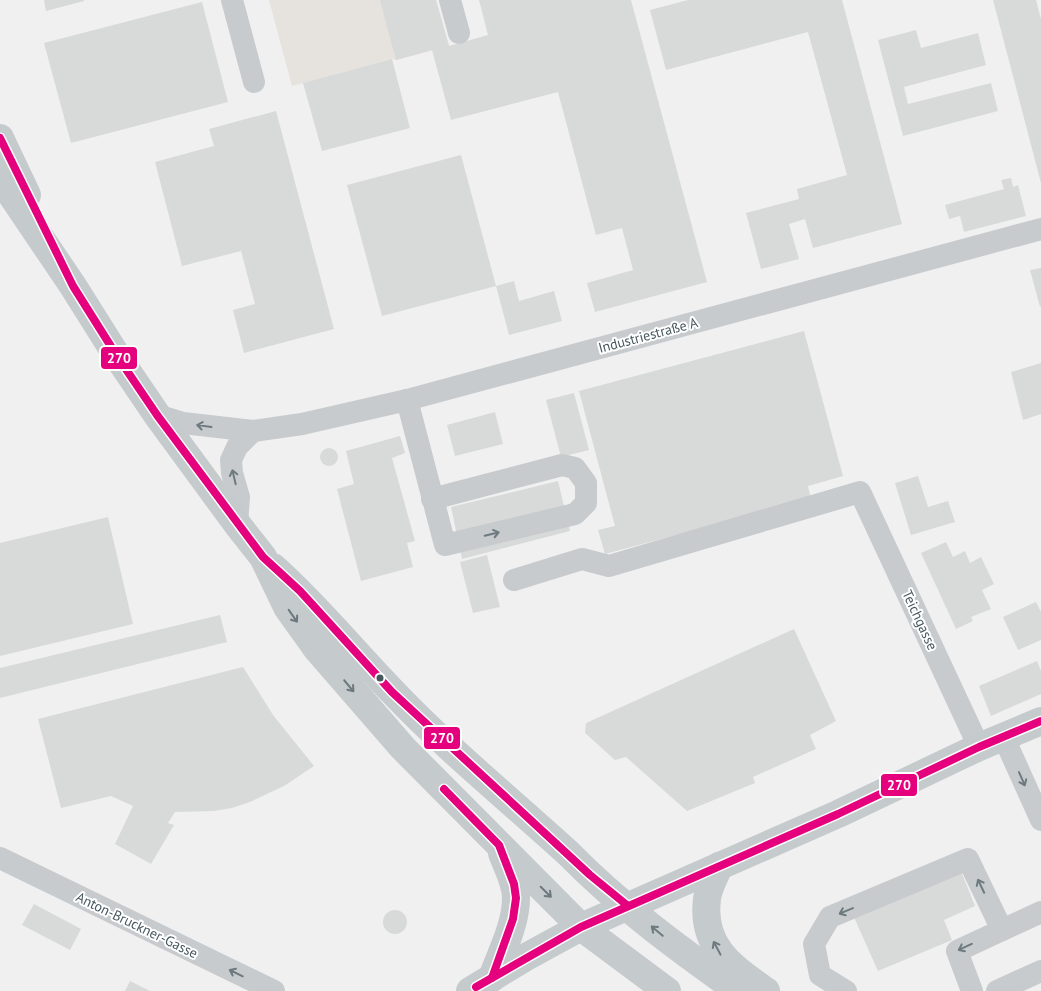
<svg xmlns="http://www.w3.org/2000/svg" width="1041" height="991" font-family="'PT Sans',sans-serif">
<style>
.commercial{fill:#e6e2dd}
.building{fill:#d8d9d9}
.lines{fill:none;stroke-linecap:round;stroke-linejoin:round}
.minor{stroke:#c7cbcd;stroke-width:22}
.major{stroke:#c5cacc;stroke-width:28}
.bus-1-casing{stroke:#fff;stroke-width:11}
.bus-1{stroke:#e5007d;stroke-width:8}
.oneway{stroke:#6d7a7f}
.oneway2{stroke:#6c7a7f}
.bus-dot{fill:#46575e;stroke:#fff;stroke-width:2}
.labels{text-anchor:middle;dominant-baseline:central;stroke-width:4;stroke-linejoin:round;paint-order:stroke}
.street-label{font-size:14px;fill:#46575e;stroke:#fff}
.line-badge{stroke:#fff;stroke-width:2}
.badge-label{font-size:14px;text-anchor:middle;font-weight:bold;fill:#fff}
</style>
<rect width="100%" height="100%" fill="#f1f0f0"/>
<path class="commercial" d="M 269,0 L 436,0 L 449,46 L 396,60 L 392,59 L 292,86 Z"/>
<g class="building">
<path d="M 44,0 L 84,0 L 84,1 L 46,11 Z"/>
<path d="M 380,0 L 436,0 L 449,46 L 488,35 L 479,0 L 631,0 L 707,282 L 595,312 L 587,283 L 633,270 L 622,228 L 596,235 L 558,92 L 451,120 L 432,50 L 396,60 Z"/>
<path d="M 688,0 L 842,0 L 902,224 L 813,248 L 805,219 L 789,224 L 799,259 L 761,269 L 746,213 L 799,199 L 797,189 L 847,175 L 808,32 L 666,70 L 650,10 Z"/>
<path d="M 993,0 L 1036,0 L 1041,19 L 1041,183 Z"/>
<path d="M 202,2 L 228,102 L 71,143 L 44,43 Z"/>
<path d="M 916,30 L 921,48 L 978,33 L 986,65 L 904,87 L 908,104 L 991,83 L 998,111 L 903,136 L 878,40 Z"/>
<path d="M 392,59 L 410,128 L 322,151 L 303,83 Z"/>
<path d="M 276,111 L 334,329 L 244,353 L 233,310 L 255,304 L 241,251 L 182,266 L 155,162 L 214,146 L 209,129 Z"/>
<path d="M 461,155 L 496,286 L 382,316 L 347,185 Z"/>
<path d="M 1011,178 L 1013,187 L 1018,185 L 1026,216 L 964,232 L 960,216 L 949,219 L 945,205 L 1004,189 L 1001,180 Z"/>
<path d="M 1041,268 L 1041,306 L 1040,307 L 1030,270 Z"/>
<path d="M 514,281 L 519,301 L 554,291 L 562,321 L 509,335 L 496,286 Z"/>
<path d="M 804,331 L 843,476 L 808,486 L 811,499 L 605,554 L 598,530 L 615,526 L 579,391 Z"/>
<path d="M 1041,363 L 1041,414 L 1023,420 L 1011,372 Z"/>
<path d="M 574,393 L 589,450 L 561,457 L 546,400 Z"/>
<path d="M 495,412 L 503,444 L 455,456 L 447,425 Z"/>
<path d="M 400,436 L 405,453 L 392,458 L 415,541 L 407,543 L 413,567 L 361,581 L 337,489 L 354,484 L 346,451 Z"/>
<circle cx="329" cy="457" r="9"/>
<path d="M 918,476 L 928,507 L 948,501 L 955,522 L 911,535 L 895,483 Z"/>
<path d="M 558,481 L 570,531 L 462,559 L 451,507 Z"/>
<path d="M 108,517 L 133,624 L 0,656 L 0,543 Z"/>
<path d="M 946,542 L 953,557 L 965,551 L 970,563 L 981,557 L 994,584 L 982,590 L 991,609 L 971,617 L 973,621 L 956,629 L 921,553 Z"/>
<path d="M 487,555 L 500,607 L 473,613 L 460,562 Z"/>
<path d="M 1036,602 L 1041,612 L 1041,640 L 1018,650 L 1003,617 Z"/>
<path d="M 220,615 L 227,642 L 0,698 L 0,668 Z"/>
<path d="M 794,629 L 836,721 L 810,735 L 816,749 L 753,777 L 755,783 L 687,811 L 626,757 L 615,760 L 585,733 L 586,723 Z"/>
<path d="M 1037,661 L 1041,671 L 1041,694 L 991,716 L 979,686 Z"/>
<path d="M 243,667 L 273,715 L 314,766 L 284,786 L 250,802 L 232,808 L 214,811 L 175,812 L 168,823 L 174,825 L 151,864 L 115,844 L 133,806 L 111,796 L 61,808 L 38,719 Z"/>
<path d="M 961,871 L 975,906 L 944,920 L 952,940 L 878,971 L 853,915 Z"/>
<path d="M 34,904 L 81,929 L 70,950 L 22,925 Z"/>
<circle cx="395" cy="922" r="12"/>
<path d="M 130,981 L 150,991 L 125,991 Z"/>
</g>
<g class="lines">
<g class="minor">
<path d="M 232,0 L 254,82"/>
<path d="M 450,0 L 459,33"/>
<path d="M 407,400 L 445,545 L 575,514 L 586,503 L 586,483 L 575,468 L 562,465 L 432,499"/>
<path d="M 157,415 L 183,423 L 253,431 L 302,424 L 407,400 L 1041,229"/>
<path d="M 237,524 L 239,497 L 232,473 L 231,460 L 237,447 L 253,431"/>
<path d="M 514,580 L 582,559 L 609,566 L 860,492 L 979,747"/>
<path d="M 1004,738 L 1041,820"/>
<path d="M 0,858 L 274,991"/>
<path d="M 846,991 L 820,975 L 814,944 L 830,917 L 968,859 L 1002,930"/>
<path d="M 972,991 L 957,951 L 1041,912"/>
<path d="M 997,991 L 1041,971"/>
</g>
<g class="major">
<path d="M 0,138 L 27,195"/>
<path d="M 0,178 L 73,286 L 117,356 L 157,415 L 237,524 L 263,557 L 287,607 L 317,649 L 403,748 L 581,927 L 667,991"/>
<path d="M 273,567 C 316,605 352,650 392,691 C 447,749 510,800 569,854 C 620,906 679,949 738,991"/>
<path d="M 719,866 C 715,877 708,888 707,899 C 701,947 732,967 766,991"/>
<path d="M 492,978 C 501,953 516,925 516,898 C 516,883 507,867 502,853"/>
<path d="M 470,991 L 526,957 L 581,927 L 838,814 L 979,747 L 1041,721"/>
</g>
<g class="bus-1-casing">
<g id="bus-1">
<path d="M 0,138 L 73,286 L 117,356 L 157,415 L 263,557 L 300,591 L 392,692 L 590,875 L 628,906"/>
<path d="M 444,789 L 499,845 L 514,884 L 516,898 L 513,919 L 492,978"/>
<path d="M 476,987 L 581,927 L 838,814 L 979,747 L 1041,721"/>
</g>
</g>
<use href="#bus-1" class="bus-1"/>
</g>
<defs><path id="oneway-shaft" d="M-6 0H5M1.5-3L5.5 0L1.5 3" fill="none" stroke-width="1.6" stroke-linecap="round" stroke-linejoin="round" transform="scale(1.25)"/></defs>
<g class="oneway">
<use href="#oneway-shaft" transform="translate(204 426) rotate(-172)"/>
<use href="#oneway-shaft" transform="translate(234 477) rotate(-103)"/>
<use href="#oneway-shaft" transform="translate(492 534) rotate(-13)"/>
<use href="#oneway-shaft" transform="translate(1022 779) rotate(66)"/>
<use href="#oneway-shaft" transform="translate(981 886) rotate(-115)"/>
<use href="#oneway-shaft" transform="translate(846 911) rotate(157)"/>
<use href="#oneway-shaft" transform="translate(965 947) rotate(155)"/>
<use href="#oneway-shaft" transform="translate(236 973) rotate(-154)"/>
</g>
<g class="oneway2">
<use href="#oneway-shaft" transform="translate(293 616) rotate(55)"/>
<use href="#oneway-shaft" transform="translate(349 686) rotate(50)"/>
<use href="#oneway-shaft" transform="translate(546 892) rotate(45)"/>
<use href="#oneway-shaft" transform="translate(657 931) rotate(-140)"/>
<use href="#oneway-shaft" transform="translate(717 948) rotate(-118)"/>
</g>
<circle class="bus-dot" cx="380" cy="678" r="4.5"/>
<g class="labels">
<g class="street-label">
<text transform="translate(648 335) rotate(-15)">Industriestraße A</text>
<text transform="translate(920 620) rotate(65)">Teichgasse</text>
<text transform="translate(137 925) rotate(26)">Anton-Bruckner-Gasse</text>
</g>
</g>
<g class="line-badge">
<rect x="100" y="346" width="38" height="24" rx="5" fill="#e5007d"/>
<rect x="423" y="726" width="38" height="24" rx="5" fill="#e5007d"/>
<rect x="880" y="773" width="38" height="24" rx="5" fill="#e5007d"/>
</g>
<g class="badge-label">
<text x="119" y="363">270</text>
<text x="442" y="743">270</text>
<text x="899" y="790">270</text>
</g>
</svg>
